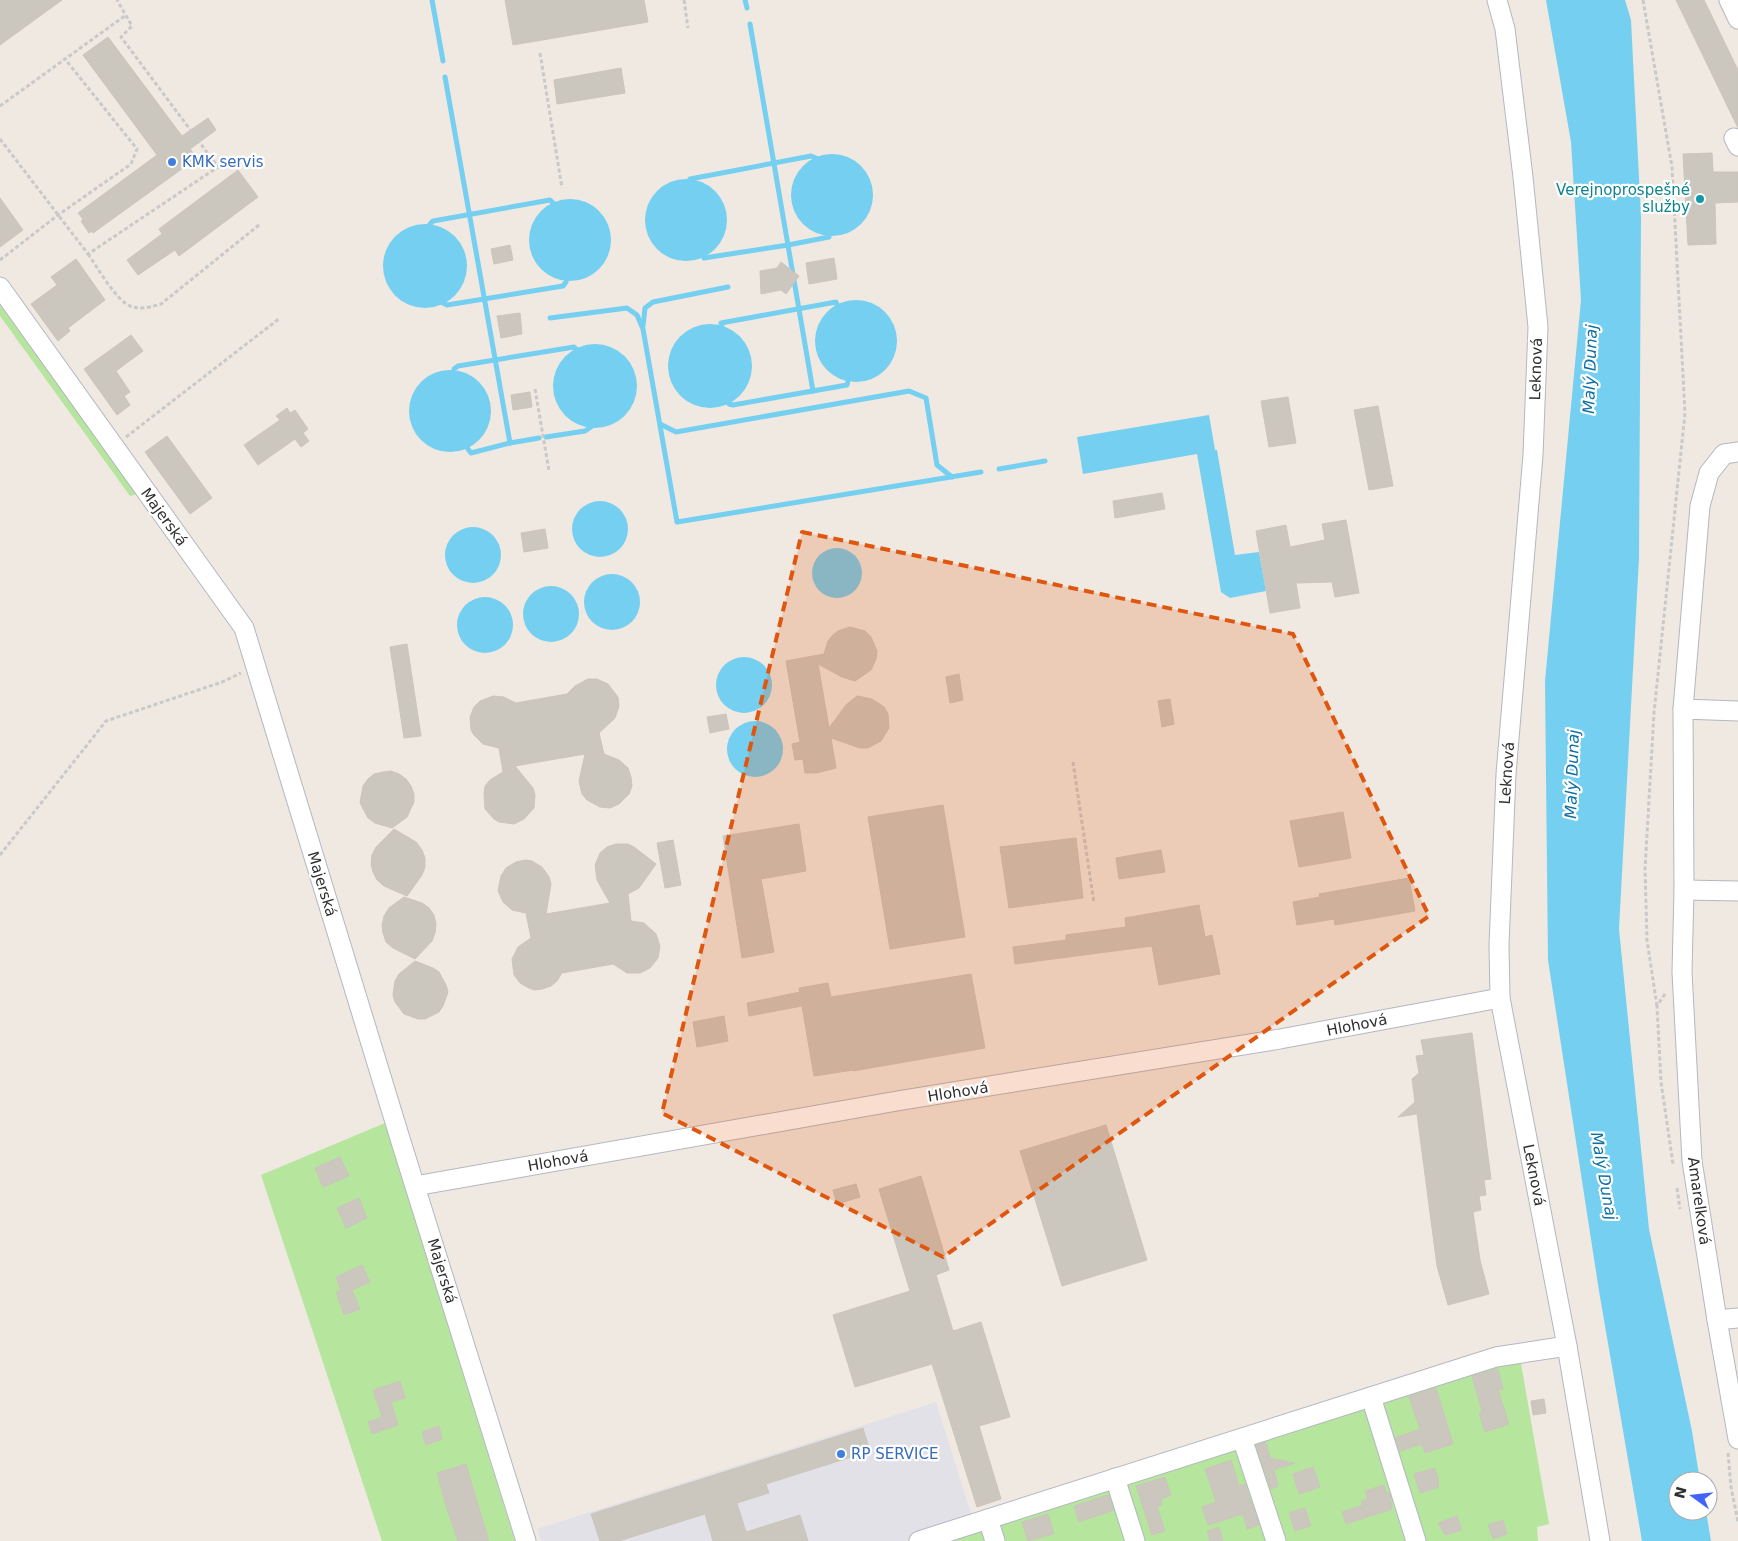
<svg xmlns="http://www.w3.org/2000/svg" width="1738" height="1541" font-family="'DejaVu Sans',sans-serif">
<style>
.industrial{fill:#e3e1e8}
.green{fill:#b6e59e}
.water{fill:#75cff0}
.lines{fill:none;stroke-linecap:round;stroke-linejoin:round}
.stream{stroke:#75cff0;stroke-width:5}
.building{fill:#cbc7bf;stroke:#cbc5ba}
.minor-casing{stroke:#b4b7c1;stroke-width:21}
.path{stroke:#c9c9c9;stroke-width:3;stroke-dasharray:4 2.5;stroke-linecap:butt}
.minor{stroke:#fff;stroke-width:19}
.marked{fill:#df570e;fill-opacity:0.2;stroke:#df570e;stroke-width:4;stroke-dasharray:10 6;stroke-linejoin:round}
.shop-dot{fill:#3f7fe0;stroke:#fff;stroke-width:2}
.culture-dot{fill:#0f9aa8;stroke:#fff;stroke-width:2}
.labels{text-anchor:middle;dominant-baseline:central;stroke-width:4.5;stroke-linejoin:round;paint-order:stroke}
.shop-label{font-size:15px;fill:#366cbe;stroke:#fff;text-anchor:start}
.culture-label{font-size:15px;fill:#0d838f;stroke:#fff;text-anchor:end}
.street-label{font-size:15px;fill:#2e2e2e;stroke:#fff}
.water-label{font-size:16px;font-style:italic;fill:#0d6fa3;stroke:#fff}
</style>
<rect width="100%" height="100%" fill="#efe9e1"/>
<path class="industrial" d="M 936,1402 L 973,1520 L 906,1541 L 541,1541 L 537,1529 Z"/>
<g class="green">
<path d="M 0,305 L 137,494 L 130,496 L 0,316 Z"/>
<path d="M 385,1123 L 515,1541 L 382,1541 L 261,1175 Z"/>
<path d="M 1520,1358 L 1549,1524 L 1537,1527 L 1538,1541 L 943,1541 Z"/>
</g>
<g class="water">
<path d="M 1546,0 L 1625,0 L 1631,20 L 1641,217 L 1639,558 L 1619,929 L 1649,1229 L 1692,1431 L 1700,1481 L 1678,1481 L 1678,1511 L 1706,1511 L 1711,1541 L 1642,1541 L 1599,1291 L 1548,960 L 1545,681 L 1581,300 L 1571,142 Z"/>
<circle cx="832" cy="195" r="41"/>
<circle cx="686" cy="220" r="41"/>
<circle cx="570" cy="240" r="41"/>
<circle cx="425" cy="266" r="42"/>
<circle cx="856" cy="341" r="41"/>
<circle cx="710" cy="366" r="42"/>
<circle cx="595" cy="386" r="42"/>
<circle cx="450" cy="411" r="41"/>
<path d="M 1209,415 L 1215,450 L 1217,450 L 1235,555 L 1259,552 L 1266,591 L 1230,598 L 1221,592 L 1197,454 L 1083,474 L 1077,437 Z"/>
<circle cx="600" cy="529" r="28"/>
<circle cx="473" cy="555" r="28"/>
<circle cx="837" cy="573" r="25"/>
<circle cx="612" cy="602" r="28"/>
<circle cx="551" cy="614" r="28"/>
<circle cx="485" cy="625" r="28"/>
<circle cx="744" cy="685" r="28"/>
<circle cx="755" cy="749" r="28"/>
</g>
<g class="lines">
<g class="stream">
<path d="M 432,0 L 443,61"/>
<path d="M 745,0 L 747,8"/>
<path d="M 750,24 L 813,391"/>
<path d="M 445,77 L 510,443"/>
<path d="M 690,179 L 811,156 L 816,158"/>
<path d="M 430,224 L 433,221 L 550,200 L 553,203"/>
<path d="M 704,258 L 788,245 L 829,237"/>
<path d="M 443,303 L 447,305 L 563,286 L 566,282"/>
<path d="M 550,318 L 627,308 L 637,315 L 643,329 L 677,522 L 981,472"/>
<path d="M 643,326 L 645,308 L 653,302 L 728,287"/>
<path d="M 722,326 L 721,323 L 836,302 L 837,305"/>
<path d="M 454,369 L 458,366 L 574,347 L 576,349"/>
<path d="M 729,404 L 733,405 L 847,385 L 848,381"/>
<path d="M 660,424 L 676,432 L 909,391 L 926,398 L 937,465 L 952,477"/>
<path d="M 546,437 L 585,431 L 591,427"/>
<path d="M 468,449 L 471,453 L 510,443 L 539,438"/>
<path d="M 999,469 L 1045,461"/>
</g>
</g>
<g class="building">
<path d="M 0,0 L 62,0 L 0,45 Z"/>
<path d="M 505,0 L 644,0 L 648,22 L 513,45 Z"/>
<path d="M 1676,0 L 1704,0 L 1738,70 L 1738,128 Z"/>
<path d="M 108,37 L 182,136 L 208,118 L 216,130 L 190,149 L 197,158 L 93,233 L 92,231 L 89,233 L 81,221 L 83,219 L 78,213 L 157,155 L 83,55 Z"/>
<path d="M 621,68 L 625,93 L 557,104 L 554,80 Z"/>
<path d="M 1712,153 L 1713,172 L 1738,172 L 1738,202 L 1715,203 L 1716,244 L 1688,245 L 1683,154 Z"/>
<path d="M 238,170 L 258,197 L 179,256 L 175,250 L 138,275 L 127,260 L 162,234 L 159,229 Z"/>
<path d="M 0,198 L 23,230 L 0,247 Z"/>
<path d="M 510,245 L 513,260 L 494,264 L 491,249 Z"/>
<path d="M 834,258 L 837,279 L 809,284 L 806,263 Z"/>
<path d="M 76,259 L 105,300 L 68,328 L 70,331 L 58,341 L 31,304 L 57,285 L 51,277 Z"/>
<path d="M 781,262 L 799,276 L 786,294 L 781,290 L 761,294 L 760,271 L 777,268 Z"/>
<path d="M 520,313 L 522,334 L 501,338 L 497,316 Z"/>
<path d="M 131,335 L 143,351 L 116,371 L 130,392 L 124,396 L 130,405 L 117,415 L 84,369 Z"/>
<path d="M 530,392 L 532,407 L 513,410 L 511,395 Z"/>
<path d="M 1288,397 L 1296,443 L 1269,447 L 1261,401 Z"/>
<path d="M 1378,406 L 1393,486 L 1369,490 L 1354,410 Z"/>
<path d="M 287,408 L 290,413 L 295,410 L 308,429 L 303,433 L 309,441 L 301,447 L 295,439 L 258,465 L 244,445 L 280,420 L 276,416 Z"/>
<path d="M 167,436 L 212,498 L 190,514 L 145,452 Z"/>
<path d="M 1162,493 L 1165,509 L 1115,518 L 1113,501 Z"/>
<path d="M 1346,520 L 1359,593 L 1335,597 L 1332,582 L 1296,583 L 1300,608 L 1270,613 L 1256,531 L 1286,525 L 1290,547 L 1325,540 L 1322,524 Z"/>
<path d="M 545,529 L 548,548 L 524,552 L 521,533 Z"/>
<path d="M 850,627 L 865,631 L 871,637 L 877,651 L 876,659 L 871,670 L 855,681 L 842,677 L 818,664 L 829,728 L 846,705 L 857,696 L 872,699 L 884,707 L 888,714 L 889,728 L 881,741 L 868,748 L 860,748 L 831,738 L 836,768 L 816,773 L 805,773 L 803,759 L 795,760 L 792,744 L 800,742 L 786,661 L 824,654 L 828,641 L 832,636 L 838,631 Z"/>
<path d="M 407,644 L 421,736 L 404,738 L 390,647 Z"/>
<path d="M 959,674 L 963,700 L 950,703 L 946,677 Z"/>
<path d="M 588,679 L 597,679 L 608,684 L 618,697 L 619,706 L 615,718 L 599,733 L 604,754 L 619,760 L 628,768 L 631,777 L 632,786 L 629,794 L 619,804 L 610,808 L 600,807 L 587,800 L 582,794 L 579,781 L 585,754 L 515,766 L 533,788 L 535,795 L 534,808 L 524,819 L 514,824 L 499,822 L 494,819 L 485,809 L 484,794 L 485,786 L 490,780 L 503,772 L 499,748 L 483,744 L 474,735 L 471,730 L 470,717 L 474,707 L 480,701 L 493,696 L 504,697 L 516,703 L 567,694 L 575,686 Z"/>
<path d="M 1170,699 L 1174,724 L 1162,727 L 1158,701 Z"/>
<path d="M 726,714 L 729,729 L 710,733 L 707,717 Z"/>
<path d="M 391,771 L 399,774 L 406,779 L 411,786 L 414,794 L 414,802 L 407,817 L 392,828 L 375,823 L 368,818 L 360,803 L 363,786 L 368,779 L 374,774 L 383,772 Z"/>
<path d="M 943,805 L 965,937 L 890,949 L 868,817 Z"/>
<path d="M 1343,812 L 1351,858 L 1299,867 L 1290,821 Z"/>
<path d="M 799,824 L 806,871 L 761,879 L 774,952 L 742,958 L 723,836 Z"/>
<path d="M 394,829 L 416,842 L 422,850 L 425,858 L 425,867 L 422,875 L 407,896 L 384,886 L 377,880 L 373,872 L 371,864 L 372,855 L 376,847 Z"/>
<path d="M 1076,838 L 1083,898 L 1009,908 L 1000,847 Z"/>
<path d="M 673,840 L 681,885 L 665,888 L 657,843 Z"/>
<path d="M 616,844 L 628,844 L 634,847 L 656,864 L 639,888 L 628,894 L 631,921 L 644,923 L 656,934 L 660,946 L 658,958 L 650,968 L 640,973 L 627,973 L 613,964 L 562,973 L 557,981 L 551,986 L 542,989 L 534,990 L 527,987 L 520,983 L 514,975 L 512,959 L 518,947 L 531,938 L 526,913 L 512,910 L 503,902 L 498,891 L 501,876 L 506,868 L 516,862 L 525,860 L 532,861 L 542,867 L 549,877 L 551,884 L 546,914 L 610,903 L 597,880 L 595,865 L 600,853 L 607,847 Z"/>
<path d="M 1161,850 L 1165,872 L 1119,879 L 1116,858 Z"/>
<path d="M 1409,878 L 1415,911 L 1335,925 L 1334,919 L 1297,925 L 1293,902 L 1320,897 L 1319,894 Z"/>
<path d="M 404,897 L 422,903 L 429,908 L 434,915 L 436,924 L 435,933 L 432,941 L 415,959 L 393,948 L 386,942 L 383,933 L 382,925 L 384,916 L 389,908 Z"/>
<path d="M 1199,905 L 1205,937 L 1212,935 L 1220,974 L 1159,985 L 1152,946 L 1015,964 L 1013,947 L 1066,940 L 1066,935 L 1126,927 L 1125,918 Z"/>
<path d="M 415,961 L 433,968 L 439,972 L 446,985 L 448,992 L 443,1006 L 439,1012 L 425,1019 L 418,1019 L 404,1014 L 395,1002 L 393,995 L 395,981 L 399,974 Z"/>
<path d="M 971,974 L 985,1048 L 853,1071 L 853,1070 L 814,1076 L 802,1006 L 749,1016 L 747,1003 L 800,992 L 799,988 L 828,983 L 831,997 Z"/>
<path d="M 724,1016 L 728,1041 L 697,1047 L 693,1022 Z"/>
<path d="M 1472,1033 L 1491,1179 L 1484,1180 L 1486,1195 L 1479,1196 L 1481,1210 L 1473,1212 L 1480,1260 L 1489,1294 L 1448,1305 L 1437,1266 L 1417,1114 L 1398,1117 L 1415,1102 L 1412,1079 L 1419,1073 L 1416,1056 L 1424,1055 L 1421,1040 Z"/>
<path d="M 1106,1125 L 1147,1260 L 1062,1286 L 1020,1151 Z"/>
<path d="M 340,1157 L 349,1176 L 323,1187 L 315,1168 Z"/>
<path d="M 921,1176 L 949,1270 L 936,1275 L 953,1331 L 981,1322 L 1010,1417 L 979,1426 L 1001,1499 L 977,1507 L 932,1364 L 855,1387 L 833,1315 L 910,1291 L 879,1189 Z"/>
<path d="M 856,1184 L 860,1197 L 837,1204 L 833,1190 Z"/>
<path d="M 359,1198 L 367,1218 L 346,1228 L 337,1208 Z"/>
<path d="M 362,1265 L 370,1282 L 352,1290 L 360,1309 L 344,1315 L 336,1292 L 341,1291 L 336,1277 Z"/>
<path d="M 1498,1369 L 1503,1389 L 1498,1390 L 1509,1424 L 1485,1432 L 1479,1413 L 1482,1412 L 1472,1376 Z"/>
<path d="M 400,1381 L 405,1398 L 391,1402 L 398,1425 L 372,1434 L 368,1422 L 382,1417 L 373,1390 Z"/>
<path d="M 1436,1388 L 1453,1444 L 1425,1453 L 1422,1444 L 1400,1451 L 1395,1438 L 1420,1429 L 1409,1397 Z"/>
<path d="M 1544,1399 L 1546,1413 L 1533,1415 L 1531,1401 Z"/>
<path d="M 439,1426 L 442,1439 L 426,1445 L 422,1432 Z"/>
<path d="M 863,1428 L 870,1451 L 766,1484 L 769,1493 L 737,1503 L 746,1532 L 800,1515 L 808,1541 L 713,1541 L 705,1514 L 619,1541 L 600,1541 L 591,1514 Z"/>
<path d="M 1266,1442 L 1270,1458 L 1295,1463 L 1274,1470 L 1278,1486 L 1271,1489 L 1256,1445 Z"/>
<path d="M 1231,1460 L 1239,1486 L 1245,1484 L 1259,1525 L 1247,1529 L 1243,1514 L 1208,1525 L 1202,1507 L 1216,1502 L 1205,1469 Z"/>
<path d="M 466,1464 L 473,1488 L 489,1541 L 458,1541 L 446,1506 L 437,1473 Z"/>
<path d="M 1313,1467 L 1320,1487 L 1299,1494 L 1293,1474 Z"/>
<path d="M 1435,1468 L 1439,1482 L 1437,1482 L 1439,1487 L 1420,1493 L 1414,1474 Z"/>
<path d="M 1165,1477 L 1171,1495 L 1161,1499 L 1162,1505 L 1157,1507 L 1165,1531 L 1152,1535 L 1136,1486 Z"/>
<path d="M 1384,1485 L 1386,1492 L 1390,1494 L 1392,1509 L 1346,1524 L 1342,1512 L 1363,1505 L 1361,1501 L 1368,1499 L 1365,1491 Z"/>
<path d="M 1108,1495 L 1114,1510 L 1079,1522 L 1074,1506 Z"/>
<path d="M 1305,1508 L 1311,1526 L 1295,1531 L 1289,1513 Z"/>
<path d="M 1048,1514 L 1054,1534 L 1028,1541 L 1022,1522 Z"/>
<path d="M 1457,1516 L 1462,1530 L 1445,1535 L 1438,1523 Z"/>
<path d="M 1503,1520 L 1507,1534 L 1493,1539 L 1488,1525 Z"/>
<path d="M 1219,1527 L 1223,1541 L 1210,1541 L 1207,1531 Z"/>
</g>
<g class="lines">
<g class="minor-casing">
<g id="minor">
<path d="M 1497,0 L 1505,29 L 1523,177 L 1538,327 L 1533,455 L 1506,774 L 1499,945 L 1500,998 L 1567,1346 L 1600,1541"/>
<path d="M 1729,0 L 1738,19"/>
<path d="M 1734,138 L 1738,146"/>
<path d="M 0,287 L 244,628 L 402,1145 L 526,1541"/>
<path d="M 1683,709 L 1700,506 L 1709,473 L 1724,454 L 1738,452"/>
<path d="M 1738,711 L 1683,709 L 1684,890 L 1682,972 L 1692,1161 L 1717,1320 L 1738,1439"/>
<path d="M 1684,890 L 1738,891"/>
<path d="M 415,1186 L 897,1101 L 1280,1039 L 1500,998"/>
<path d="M 1717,1320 L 1738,1318"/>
<path d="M 1371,1397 L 1416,1541"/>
<path d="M 1242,1438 L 1276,1541"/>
<path d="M 1115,1478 L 1135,1541"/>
<path d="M 988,1519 L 995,1541"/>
<path d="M 919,1541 L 1496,1357 L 1567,1346"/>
</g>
</g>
<g class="path">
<path d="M 684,0 L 688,28"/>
<path d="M 1643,0 L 1672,167 L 1685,413 L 1654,713 L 1645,869 L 1647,940 L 1657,1006"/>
<path d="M 540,53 L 562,188"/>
<path d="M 0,106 L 126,15"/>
<path d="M 0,139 L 88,254 L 218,167 L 121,37 L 132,26 L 117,0"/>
<path d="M 88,254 C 98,268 115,299 130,306 C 140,310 151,307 161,304 L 259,225"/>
<path d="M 0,260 L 58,215 L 131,164 L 137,149 L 65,59"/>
<path d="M 535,389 L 549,471"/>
<path d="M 126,437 L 280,318"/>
<path d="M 1073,762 L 1094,903"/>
<path d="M 0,855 L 106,721 L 222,682 L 241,673"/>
<path d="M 1665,994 L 1657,1006 L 1661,1082 L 1673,1164"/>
<path d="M 1677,1188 L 1680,1209"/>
<path d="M 1728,1453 L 1731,1487 L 1738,1522"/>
</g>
<use href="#minor" class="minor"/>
</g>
<path class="marked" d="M 802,532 L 1293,634 L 1429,916 L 943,1257 L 662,1113 Z"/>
<g class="shop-dot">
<circle cx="172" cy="162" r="5"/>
<circle cx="841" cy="1454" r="5"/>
</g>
<circle class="culture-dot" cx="1700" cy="199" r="5"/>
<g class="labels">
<g class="shop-label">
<text x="182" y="162">KMK servis</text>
<text x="851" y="1454">RP SERVICE</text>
</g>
<g class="culture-label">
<text x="1690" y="190">Verejnoprospešné<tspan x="1690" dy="17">služby</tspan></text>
</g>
<g class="street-label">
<text transform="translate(1536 369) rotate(-88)">Leknová</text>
<text transform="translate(164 517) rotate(54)">Majerská</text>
<text transform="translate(1507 773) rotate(-86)">Leknová</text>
<text transform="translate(322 884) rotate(73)">Majerská</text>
<text transform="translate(1357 1025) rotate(-11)">Hlohová</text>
<text transform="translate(958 1092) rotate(-9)">Hlohová</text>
<text transform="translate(558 1161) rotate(-10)">Hlohová</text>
<text transform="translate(1534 1175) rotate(79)">Leknová</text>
<text transform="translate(1699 1201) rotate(82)">Amarelková</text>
<text transform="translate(442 1271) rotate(73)">Majerská</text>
</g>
<g class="water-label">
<text transform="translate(1590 369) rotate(-88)">Malý Dunaj</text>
<text transform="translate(1572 774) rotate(-88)">Malý Dunaj</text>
<text transform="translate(1604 1176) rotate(80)">Malý Dunaj</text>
</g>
</g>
<g transform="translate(1693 1496) rotate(285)"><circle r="24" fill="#ffffff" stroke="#ababab"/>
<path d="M0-4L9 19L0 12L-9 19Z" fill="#4264fb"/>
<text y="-8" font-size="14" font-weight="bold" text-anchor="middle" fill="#2e2e2e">N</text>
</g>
</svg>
